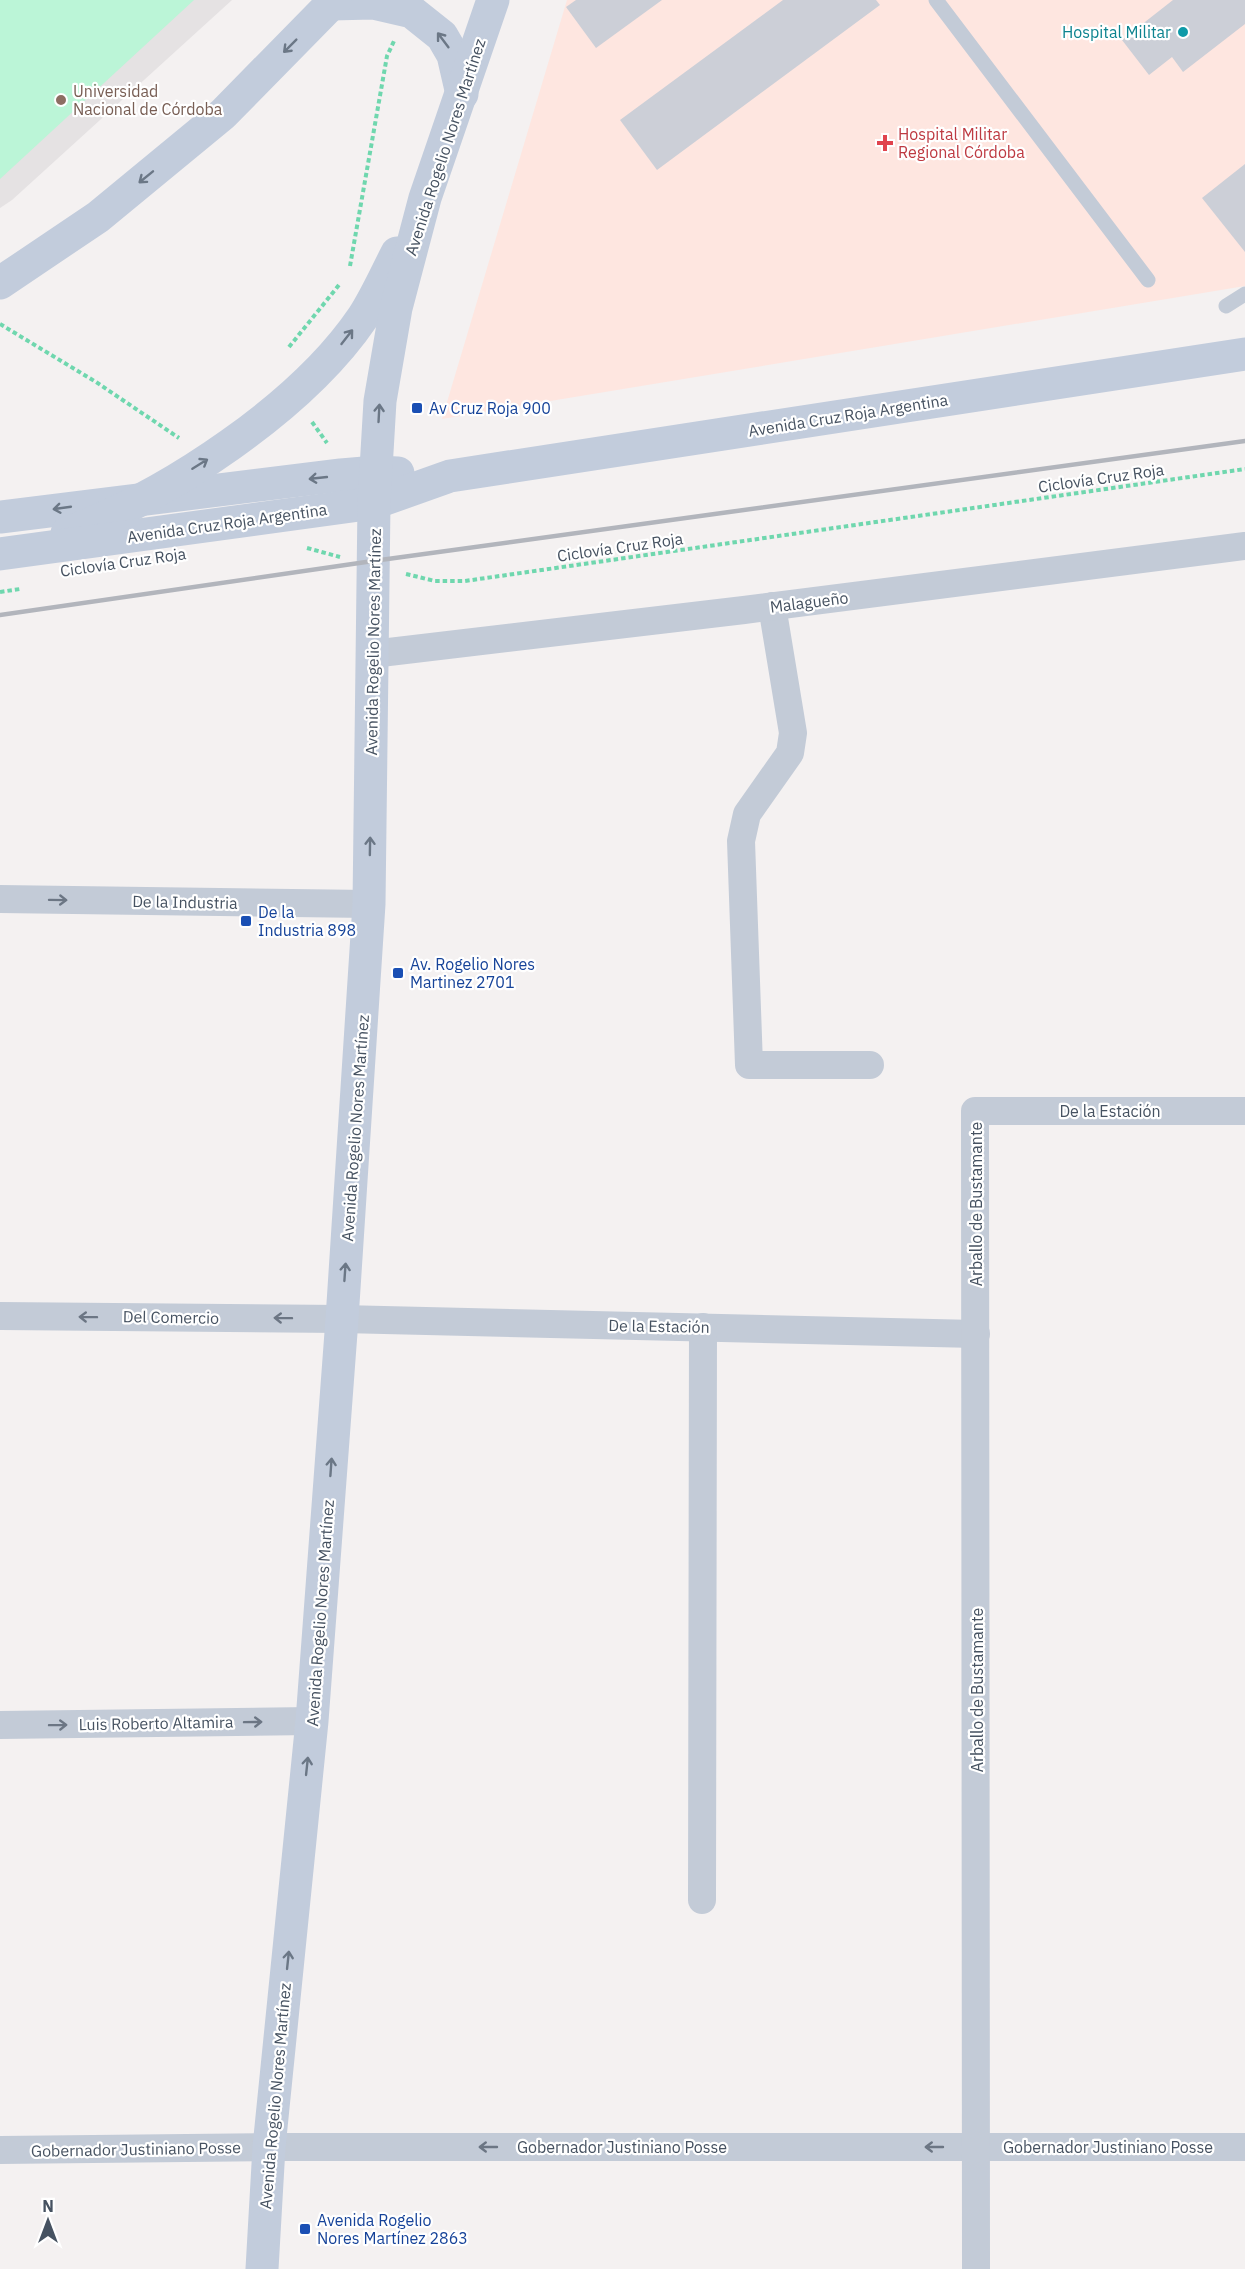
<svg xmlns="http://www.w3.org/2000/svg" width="1245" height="2269" font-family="'IBM Plex Sans',sans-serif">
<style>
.education{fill:#e5e2e3}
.medical{fill:#fee6e0}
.green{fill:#bbf5d7}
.building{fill:#cccfd7}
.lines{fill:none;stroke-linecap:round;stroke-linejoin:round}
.path{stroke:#6fd7ae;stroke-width:4;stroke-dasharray:4.5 3;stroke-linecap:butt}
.service{stroke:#c3cbd7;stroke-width:15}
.minor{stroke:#c3cbd7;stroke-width:28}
.secondary{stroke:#c2ccdc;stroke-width:33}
.rail{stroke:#b2b5bc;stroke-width:4.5}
.oneway{stroke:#6b7786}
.oneway2{stroke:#6c7684}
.culture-dot{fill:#0f9aa8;stroke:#fff;stroke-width:2}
.education-dot{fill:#8d6e63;stroke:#fff;stroke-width:2}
.health-dot{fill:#e0444e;stroke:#fff;stroke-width:2}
.transit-dot{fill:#1a4fb4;stroke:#fff;stroke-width:2}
.labels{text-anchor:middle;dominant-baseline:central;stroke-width:4.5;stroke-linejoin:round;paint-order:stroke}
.culture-label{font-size:16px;fill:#0d838f;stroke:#fff;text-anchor:end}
.education-label{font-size:16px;fill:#785e54;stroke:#fff;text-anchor:start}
.health-label{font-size:16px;fill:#be3a42;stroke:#fff;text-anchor:start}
.street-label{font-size:16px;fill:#465261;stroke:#fff}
.transit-label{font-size:16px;fill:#164399;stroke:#fff;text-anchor:start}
</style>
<rect width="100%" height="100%" fill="#f4f1f1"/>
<path class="education" d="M 0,0 L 232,0 L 12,200 L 0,208 Z"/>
<path class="medical" d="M 567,0 L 1245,0 L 1245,286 L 442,419 Z"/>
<path class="green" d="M 0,0 L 194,0 L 0,179 Z"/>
<g class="building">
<path d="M 576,0 L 662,0 L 596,48 L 566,7 Z"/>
<path d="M 783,0 L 876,0 L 880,5 L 657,170 L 620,120 Z"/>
<path d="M 1173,0 L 1245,0 L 1245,24 L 1183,72 L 1172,57 L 1149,75 L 1122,40 Z"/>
<path d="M 1245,164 L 1245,252 L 1202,198 Z"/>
</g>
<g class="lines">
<g class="path">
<path d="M 350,266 L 387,56 L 394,41"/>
<path d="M 0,324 L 96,382 L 179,438"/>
<path d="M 289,347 L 339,285"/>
<path d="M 312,422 L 327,443"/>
<path d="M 307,548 L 340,557"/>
<path d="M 406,574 L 435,581 L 465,581 L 1245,469"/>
<path d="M 0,592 L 20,589"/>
</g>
<g class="service">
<path d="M 936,0 L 1148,280"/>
<path d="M 1226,306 L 1245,294"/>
</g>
<g class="minor">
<path d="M 772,606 L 793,733 L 790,753 L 747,814 L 741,841 L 749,1065 L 870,1065"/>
<path d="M 372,654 L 744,610 L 1245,546"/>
<path d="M 0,899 L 369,904"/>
<path d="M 0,1316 L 342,1319 L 976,1334"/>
<path d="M 0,1725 L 312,1721"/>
<path d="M 702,1900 L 703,1327"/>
<path d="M 0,2150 L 269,2147 L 1245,2147"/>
<path d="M 976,2269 L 975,1111 L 1245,1111"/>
</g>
<g class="secondary">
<path d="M 331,4 L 373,3 L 412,12 L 442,36 L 453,55 L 462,94"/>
<path d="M 0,283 L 98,217 L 223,114 L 335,0"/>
<path d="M 0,517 L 341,475 L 376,472 L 398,473"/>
<path d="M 67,533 C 169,495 302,407 363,317 C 376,297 386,274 397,253"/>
<path d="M 0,554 L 374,503 L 450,476 L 1245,354"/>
<path d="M 262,2269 L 269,2147 L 312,1721 L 342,1319 L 369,904 L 374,503 L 380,401 L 396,308 L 425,198 L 493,0"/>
</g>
<path class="rail" d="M 0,615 L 373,561 L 1245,441"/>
</g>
<defs><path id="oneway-shaft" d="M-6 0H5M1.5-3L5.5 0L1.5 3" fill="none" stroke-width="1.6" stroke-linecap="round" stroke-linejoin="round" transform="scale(1.5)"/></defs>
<g class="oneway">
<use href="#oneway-shaft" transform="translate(443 40) rotate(-127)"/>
<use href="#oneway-shaft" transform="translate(290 46) rotate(135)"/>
<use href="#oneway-shaft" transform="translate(146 177) rotate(141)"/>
<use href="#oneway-shaft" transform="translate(347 337) rotate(-52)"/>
<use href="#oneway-shaft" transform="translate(379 413) rotate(-87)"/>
<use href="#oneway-shaft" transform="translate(200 464) rotate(-32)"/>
<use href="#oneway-shaft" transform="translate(318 478) rotate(174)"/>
<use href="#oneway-shaft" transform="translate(62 508) rotate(172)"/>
<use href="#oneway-shaft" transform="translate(370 846) rotate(-89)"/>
<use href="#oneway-shaft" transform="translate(345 1272) rotate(-86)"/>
<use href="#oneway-shaft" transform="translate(331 1467) rotate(-86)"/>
<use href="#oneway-shaft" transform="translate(307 1766) rotate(-84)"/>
<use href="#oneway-shaft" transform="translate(288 1960) rotate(-84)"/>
</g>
<g class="oneway2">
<use href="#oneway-shaft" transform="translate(58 900) rotate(1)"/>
<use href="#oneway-shaft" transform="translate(88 1317) rotate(-179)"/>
<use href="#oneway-shaft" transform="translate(283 1318) rotate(-179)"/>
<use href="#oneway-shaft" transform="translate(253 1722) rotate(-1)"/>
<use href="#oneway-shaft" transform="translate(58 1725) rotate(-1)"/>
<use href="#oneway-shaft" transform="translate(488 2147) rotate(180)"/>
<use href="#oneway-shaft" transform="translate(934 2147) rotate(180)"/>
</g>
<circle class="culture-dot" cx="1183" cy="32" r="6"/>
<circle class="education-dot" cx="61" cy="100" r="6"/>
<path class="health-dot" d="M882 134h6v6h6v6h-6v6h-6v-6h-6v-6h6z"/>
<g class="transit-dot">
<rect x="411" y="402" width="12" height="12" rx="3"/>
<rect x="240" y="915" width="12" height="12" rx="3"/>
<rect x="392" y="967" width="12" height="12" rx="3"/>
<rect x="299" y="2223" width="12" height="12" rx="3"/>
</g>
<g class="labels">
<g class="culture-label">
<text x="1171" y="32">Hospital Militar</text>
</g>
<g class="education-label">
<text x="73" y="91">Universidad<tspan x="73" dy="18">Nacional de Córdoba</tspan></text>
</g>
<g class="health-label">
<text x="898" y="134">Hospital Militar<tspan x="898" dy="18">Regional Córdoba</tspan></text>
</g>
<g class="street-label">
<text transform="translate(445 147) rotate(-72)">Avenida Rogelio Nores Martínez</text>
<text transform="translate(848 415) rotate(-9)">Avenida Cruz Roja Argentina</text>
<text transform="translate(1101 478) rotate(-8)">Ciclovía Cruz Roja</text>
<text transform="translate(227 523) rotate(-8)">Avenida Cruz Roja Argentina</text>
<text transform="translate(620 547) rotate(-8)">Ciclovía Cruz Roja</text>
<text transform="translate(123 562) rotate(-8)">Ciclovía Cruz Roja</text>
<text transform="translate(809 602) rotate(-7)">Malagueño</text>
<text transform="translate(373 642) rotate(-89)">Avenida Rogelio Nores Martínez</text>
<text transform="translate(185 902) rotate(1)">De la Industria</text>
<text x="1110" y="1111">De la Estación</text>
<text transform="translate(355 1128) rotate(-86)">Avenida Rogelio Nores Martínez</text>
<text transform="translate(976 1204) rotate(-90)">Arballo de Bustamante</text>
<text transform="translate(171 1317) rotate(1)">Del Comercio</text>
<text transform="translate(659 1326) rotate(1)">De la Estación</text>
<text transform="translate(320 1613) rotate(-86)">Avenida Rogelio Nores Martínez</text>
<text transform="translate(977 1690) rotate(-90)">Arballo de Bustamante</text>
<text transform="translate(156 1723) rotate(-1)">Luis Roberto Altamira</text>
<text transform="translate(275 2096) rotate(-85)">Avenida Rogelio Nores Martínez</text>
<text x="622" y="2147">Gobernador Justiniano Posse</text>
<text x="1108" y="2147">Gobernador Justiniano Posse</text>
<text transform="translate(136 2149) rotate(-1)">Gobernador Justiniano Posse</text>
</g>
<g class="transit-label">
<text x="429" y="408">Av Cruz Roja 900</text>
<text x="258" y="912">De la<tspan x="258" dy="18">Industria 898</tspan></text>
<text x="410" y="964">Av. Rogelio Nores<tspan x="410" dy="18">Martinez 2701</tspan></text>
<text x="317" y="2220">Avenida Rogelio<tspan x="317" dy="18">Nores Martínez 2863</tspan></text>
</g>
</g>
<g transform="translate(48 2221)" stroke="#ffffff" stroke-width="4.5" paint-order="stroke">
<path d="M0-4.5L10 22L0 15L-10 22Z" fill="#465261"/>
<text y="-9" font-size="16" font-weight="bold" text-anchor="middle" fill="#465261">N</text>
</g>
</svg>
